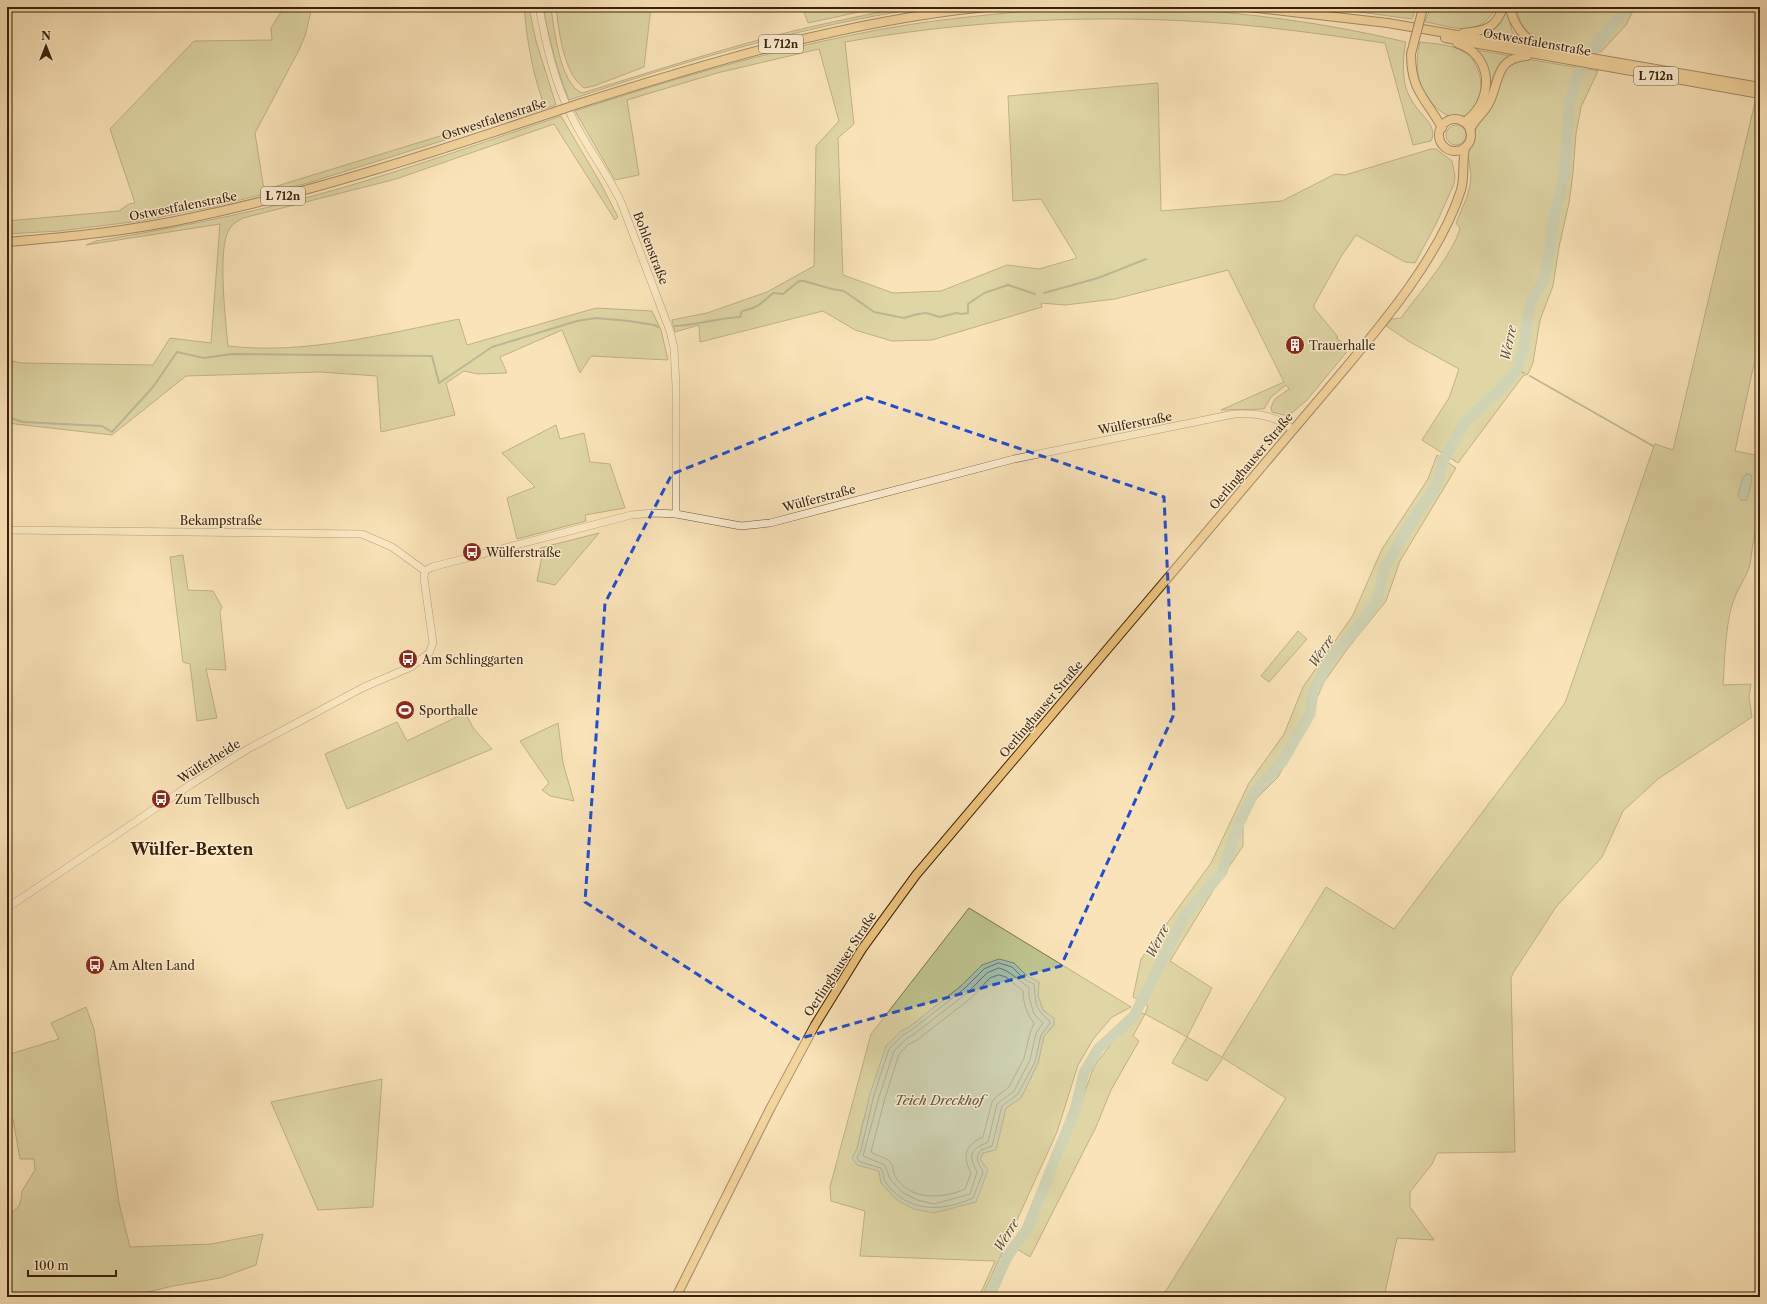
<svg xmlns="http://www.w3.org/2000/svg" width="1767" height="1304" font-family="'Libre Caslon Text',serif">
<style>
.green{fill:#bec48f;stroke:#7c724c;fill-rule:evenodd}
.water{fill:#9ebeaf;stroke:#767f6d}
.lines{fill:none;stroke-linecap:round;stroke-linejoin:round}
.shore{stroke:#6c705c;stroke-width:1}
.stream{stroke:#767f6d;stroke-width:2}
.river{stroke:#9ebeaf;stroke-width:11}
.minor-casing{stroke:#6a5235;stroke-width:8}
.major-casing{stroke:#3a2109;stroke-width:10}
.minor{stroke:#fcedd1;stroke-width:7}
.major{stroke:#edc27c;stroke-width:8}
.major-bridge-casing{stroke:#3a2109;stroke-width:10;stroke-linecap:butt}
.major-bridge{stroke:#edc27c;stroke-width:8}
.marked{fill:none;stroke:#1d4ed8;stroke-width:3;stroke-dasharray:8 5;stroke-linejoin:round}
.labels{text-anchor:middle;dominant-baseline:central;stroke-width:3;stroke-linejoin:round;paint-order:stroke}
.shield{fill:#fcedd1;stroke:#745e45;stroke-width:1}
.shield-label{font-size:11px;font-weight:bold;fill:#3a2109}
.street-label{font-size:12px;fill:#3a2109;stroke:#fcedd1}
.poi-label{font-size:12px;fill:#3a2109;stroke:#fcedd1;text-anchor:start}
.water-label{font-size:13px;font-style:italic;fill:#58503b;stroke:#fcedd1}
.district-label{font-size:16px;font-weight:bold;fill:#3a2109;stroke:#fcedd1}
</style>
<rect width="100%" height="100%" fill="#fae3b8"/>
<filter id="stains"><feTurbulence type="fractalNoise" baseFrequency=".005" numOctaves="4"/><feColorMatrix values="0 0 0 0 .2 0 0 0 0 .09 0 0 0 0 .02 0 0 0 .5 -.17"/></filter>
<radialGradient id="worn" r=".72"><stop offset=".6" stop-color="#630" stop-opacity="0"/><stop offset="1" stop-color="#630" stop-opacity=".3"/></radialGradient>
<g class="green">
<path d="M 284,7 L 312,7 L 305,36 L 299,50 L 255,133 L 264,190 L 541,105 L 543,102 C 532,71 527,40 524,7 L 529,7 L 536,41 L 556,105 L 308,183 L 212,207 L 140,221 L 59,231 L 7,234 L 7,221 L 119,211 L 129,204 L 135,203 L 110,129 L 194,41 L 272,40 L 271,28 Z"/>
<path d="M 543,7 L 551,7 C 554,29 560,84 582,93 C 668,67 753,38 842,20 C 871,14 899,7 928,7 C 806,25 686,61 569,100 C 557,70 549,39 543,7 Z"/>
<path d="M 556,7 L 651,7 L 644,67 L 594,86 L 584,88 C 563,73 559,31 556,7 Z"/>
<path d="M 802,7 L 877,7 L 873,9 L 808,23 Z"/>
<path d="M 1321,7 L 1416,7 L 1412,19 Z"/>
<path d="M 1431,7 L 1496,7 C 1479,40 1455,27 1425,22 Z"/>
<path d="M 1506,7 L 1512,31 L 1518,40 L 1485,36 L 1495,27 Z"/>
<path d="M 1516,7 L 1635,7 L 1626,25 L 1601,52 C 1581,48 1543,48 1527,32 C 1521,26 1518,15 1516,7 Z"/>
<path d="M 1057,8 C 1092,8 1128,6 1163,8 C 1245,12 1326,23 1406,42 C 1403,56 1402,73 1406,88 C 1408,95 1412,101 1416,107 C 1423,117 1438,127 1431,141 L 1413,145 L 1385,43 C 1320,34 1254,24 1188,21 C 1073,15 957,22 845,42 L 854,124 L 838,138 L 843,275 L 893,293 L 941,291 L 1007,265 L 1039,269 L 1077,258 L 1041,199 L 1013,201 L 1008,96 L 1158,83 L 1161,211 L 1282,201 L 1335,174 L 1345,175 L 1431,149 L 1436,149 L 1452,161 L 1455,176 L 1454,184 L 1437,222 L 1415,263 L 1405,262 L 1356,235 L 1342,255 L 1314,305 L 1314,308 L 1338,337 L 1336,338 L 1350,348 L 1307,400 L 1288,416 L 1272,412 L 1271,407 L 1275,399 L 1289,389 L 1286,385 L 1271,397 L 1264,409 L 1221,410 L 1284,382 L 1228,270 L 1115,299 L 1065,305 L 1041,303 L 1042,307 L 932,340 L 892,341 L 855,330 L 823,311 L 700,342 L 699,325 L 675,332 L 672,320 L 707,313 L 767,292 L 814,266 L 816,146 L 839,121 L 819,49 L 717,73 L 627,100 L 639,175 L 615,180 L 575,111 C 676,78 785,46 889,28 C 944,18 1001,14 1057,8 Z"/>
<path d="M 1420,42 C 1435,44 1451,44 1464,52 C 1484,63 1488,104 1467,115 C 1445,126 1424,97 1419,79 C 1416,67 1417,54 1420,42 Z"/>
<path d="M 1477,50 L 1511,56 C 1499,64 1493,73 1490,87 L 1484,61 Z"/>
<path d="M 1527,59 L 1598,71 L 1581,107 L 1576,134 L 1573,173 L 1569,203 L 1559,247 L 1553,286 L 1540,320 L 1533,363 L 1528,374 L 1523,376 L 1458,463 L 1422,440 L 1449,398 L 1459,369 L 1410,342 L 1386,326 L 1392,319 L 1401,318 C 1417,296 1454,253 1460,228 L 1456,223 L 1467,197 L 1470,185 L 1471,176 L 1468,153 L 1474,142 L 1476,126 L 1504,71 L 1516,61 Z"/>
<path d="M 1756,98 L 1760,99 L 1760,350 L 1754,364 L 1735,451 L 1760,456 L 1760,520 C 1752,535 1753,552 1749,568 C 1744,581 1736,591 1732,605 C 1725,630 1725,658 1723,685 L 1751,684 L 1749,697 L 1752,717 L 1658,779 L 1623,811 L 1602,857 L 1556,907 L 1513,973 L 1511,978 L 1515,1152 L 1437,1153 L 1432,1164 L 1410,1192 L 1410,1207 L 1434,1240 L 1397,1238 L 1384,1297 L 1162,1297 L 1286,1098 L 1223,1058 L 1207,1081 L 1172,1063 L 1187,1037 L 1145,1014 L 1133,1036 L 1139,1041 L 1111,1090 L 1096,1127 L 1030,1257 L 1017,1249 L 1072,1129 L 1094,1066 L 1126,1025 L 1140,1013 L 1145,1014 L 1148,1006 L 1133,997 L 1141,959 L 1211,863 L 1249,783 L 1284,734 L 1303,687 L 1353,615 L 1382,549 L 1428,479 L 1437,455 L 1456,468 L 1400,561 L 1386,601 L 1348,648 L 1324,682 L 1295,748 L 1278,777 L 1256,799 L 1243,826 L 1243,846 L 1214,889 L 1170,961 L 1212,988 L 1187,1037 L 1222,1057 L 1326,887 L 1394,929 L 1565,703 L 1653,449 L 1655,444 L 1673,450 Z"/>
<path d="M 561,116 L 601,184 L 618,217 L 615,220 L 554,124 L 396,179 L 243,218 C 238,221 232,224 229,230 C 217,249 226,322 228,346 C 304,355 385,334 459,319 L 467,345 L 596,308 L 652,311 L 661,330 L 668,360 L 591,356 L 580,373 L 562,330 L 500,357 L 507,373 L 478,374 L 464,371 L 446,383 L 455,415 L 381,432 L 377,376 L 320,372 L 186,376 L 112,435 L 7,423 L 7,360 L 21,363 L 153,365 L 170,338 L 211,343 L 220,224 L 86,245 L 96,241 C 187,226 277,208 365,181 C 431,161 496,138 561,116 Z"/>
<circle cx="1456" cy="135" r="10"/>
<path d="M 556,425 L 560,439 L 584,433 L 590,462 L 610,464 L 625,508 L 585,515 L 586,521 L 517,539 L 507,498 L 535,487 L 502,453 Z"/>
<path d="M 599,533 L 555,585 L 537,581 L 542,556 L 540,548 Z"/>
<path d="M 183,555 L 188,590 L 213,591 L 222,607 L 220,612 L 226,670 L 206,669 L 217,718 L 197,721 L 190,664 L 183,662 L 170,557 Z"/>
<path d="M 1298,631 L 1307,639 L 1269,682 L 1261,676 Z"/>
<path d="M 465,713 L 474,729 L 492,749 L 347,809 L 325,754 L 397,722 L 407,741 Z"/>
<path d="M 558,723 L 563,763 L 574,801 L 550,796 L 542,790 L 549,783 L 520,741 Z"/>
<path d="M 969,908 L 1131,1007 L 1112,1017 L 1094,1038 L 1078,1065 L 1057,1132 L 982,1297 L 979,1297 L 995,1261 L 860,1256 L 865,1211 L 831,1201 L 830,1187 L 871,1034 ZM 1014,963 L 1027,976 L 1039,982 L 1038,996 L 1043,1010 L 1053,1018 L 1054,1025 L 1044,1036 L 1038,1063 L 1021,1098 L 1006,1108 L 1001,1126 L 980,1159 L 881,1183 L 879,1171 L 852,1158 L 857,1149 L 863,1121 L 901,1031 L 908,1028 L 961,986 L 982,965 Z"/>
<path d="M 86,1007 L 94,1029 L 119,1203 L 130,1247 L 211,1244 L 263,1234 L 256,1265 L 220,1278 L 173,1286 L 127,1297 L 9,1297 L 7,1295 L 7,1217 L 19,1206 L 21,1199 L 22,1191 L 35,1170 L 34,1159 L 20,1159 L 13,1119 L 7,1119 L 7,1055 L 59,1039 L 51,1023 Z"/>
<path d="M 382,1079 L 373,1207 L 318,1210 L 271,1102 Z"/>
</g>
<g class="water">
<path d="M 1746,474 L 1751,475 L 1752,480 L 1747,500 L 1741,500 L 1738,494 L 1743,478 Z"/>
<path d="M 999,959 L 1014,963 L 1027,976 L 1039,982 L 1038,996 L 1043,1010 L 1054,1018 L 1054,1025 L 1044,1036 L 1038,1063 L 1021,1098 L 1006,1108 L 996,1150 L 983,1153 L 980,1159 L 988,1170 L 976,1202 L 934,1213 L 914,1209 L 897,1200 L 881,1183 L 879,1171 L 857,1165 L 852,1158 L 857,1149 L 870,1094 L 886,1046 L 901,1031 L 908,1028 L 961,986 L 982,965 Z"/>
</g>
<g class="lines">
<g class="shore">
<path d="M 999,963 L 1012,967 L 1024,979 L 1034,984 C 1036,1001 1034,1009 1049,1020 L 1050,1023 L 1041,1035 L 1035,1062 L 1018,1094 L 1002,1106 L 992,1146 L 981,1150 C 974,1159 978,1162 983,1172 L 973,1198 C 942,1212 908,1213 886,1183 C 883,1179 884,1173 881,1168 L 860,1162 L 857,1158 L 861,1150 L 874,1095 L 889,1049 L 903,1035 L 910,1031 L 964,989 L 984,969 Z"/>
<path d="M 999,968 C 1011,971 1018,981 1029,987 L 1029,997 L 1034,1014 L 1043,1023 L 1036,1033 L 1030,1060 L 1014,1091 L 997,1104 L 988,1142 C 970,1150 968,1154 977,1172 L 970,1194 L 934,1204 L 917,1200 L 902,1192 L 890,1179 L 885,1165 L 863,1156 L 879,1097 L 894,1051 L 906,1039 L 913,1035 L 967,993 L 987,973 Z"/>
<path d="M 999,975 L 1006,977 L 1023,991 C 1023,1002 1027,1015 1034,1023 L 1030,1033 L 1024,1058 L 1009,1087 L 996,1097 L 992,1102 L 983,1137 C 965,1145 962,1156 971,1173 L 965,1189 C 943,1199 909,1201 895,1176 C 893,1172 894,1166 890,1162 C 885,1156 877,1157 871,1152 L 885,1098 L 899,1054 L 909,1044 L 917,1040 L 971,998 L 990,978 Z"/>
</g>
<g class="stream">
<path d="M 1044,293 L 1098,278 L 1146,259"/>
<path d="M 675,326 C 697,325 718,318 740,317 L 742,311 C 760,307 760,304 773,293 L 783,294 L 799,281 L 804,281 L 832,289 L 844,291 L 874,312 L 904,318 L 918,314 L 926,313 L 940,317 L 956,313 L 962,314 L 968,313 L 968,304 L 984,293 L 1008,285 L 1035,294"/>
<path d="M 1517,369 L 1524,373"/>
<path d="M 1530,376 L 1653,446"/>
<path d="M 7,417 L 23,422 L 102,426 L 112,432 L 153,387 L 177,352 L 204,358 L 232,354 L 432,356 L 439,383 L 492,347 L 577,321 L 596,318 L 629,321 L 654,325 L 658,327"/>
</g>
<path class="river" d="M 989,1297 L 1007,1257 L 1027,1229 L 1075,1110 L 1084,1073 L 1098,1049 L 1134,1016 L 1184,917 L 1222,872 L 1238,826 L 1253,794 L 1282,762 L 1310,714 L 1313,692 L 1332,656 L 1357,629 L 1369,612 L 1378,597 L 1384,569 L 1407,529 L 1436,486 L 1444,459 L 1466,421 L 1501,389 L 1517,369 L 1524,348 L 1528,314 L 1531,301 L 1544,280 L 1551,243 L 1553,222 L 1564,176 L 1569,106 L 1577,76 L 1601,39 L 1622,13 L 1625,7"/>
<g class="minor-casing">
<g id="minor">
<path d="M 539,7 C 546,44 554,81 571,115 C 585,145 606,171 621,202 L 670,331 L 674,348 L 676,386 L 676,514"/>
<path d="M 7,530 L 362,534 L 392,547 L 425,571"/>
<path d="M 425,571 L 432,567 L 631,515 L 654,513 L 676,514 L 741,526 L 770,523 L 1014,459 L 1234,414 C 1256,413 1276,415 1293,430"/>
<path d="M 7,908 L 190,785 L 246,750 L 364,687 L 411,667 L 429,653 L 433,643 L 424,578 L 425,571"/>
</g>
</g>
<g class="major-casing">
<g id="major">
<path d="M 1248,7 L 1388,23 L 1760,87"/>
<path d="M 1510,7 C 1513,24 1524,40 1541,46"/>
<path d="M 1463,33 C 1484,31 1496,29 1503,7"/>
<path d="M 1445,38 L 1760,94"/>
<path d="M 1457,43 C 1462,45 1469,48 1473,52 C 1495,73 1487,107 1464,122"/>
<path d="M 1411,54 C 1411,92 1426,98 1442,128"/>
<path d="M 581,103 C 713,61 847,21 986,7"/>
<circle cx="1455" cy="135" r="16"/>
<path d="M 1470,130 C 1474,120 1483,114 1488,105 C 1501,82 1493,59 1527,56"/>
<path d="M 7,242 C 68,237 130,231 190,218 C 313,192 432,153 551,113"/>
<path d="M 676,1297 L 771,1107 L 815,1025 L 862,949 L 916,875 L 1332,384 C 1378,329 1439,259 1461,190 C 1465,176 1462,162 1465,148"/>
</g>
</g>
<use href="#minor" class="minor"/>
<use href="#major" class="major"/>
<g class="major-bridge-casing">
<g id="major-bridge">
<path d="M 1411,54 L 1423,8"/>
<path d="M 551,113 L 581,103"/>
</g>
</g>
<use href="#major-bridge" class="major-bridge"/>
</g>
<path d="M0 0H1767V1304H0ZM 866,397 L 1164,497 L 1174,714 L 1061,966 L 798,1039 L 585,902 L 605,603 L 672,474 Z" fill="#fae3b8" fill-opacity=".55" fill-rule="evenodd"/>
<path class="marked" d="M 866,397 L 1164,497 L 1174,714 L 1061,966 L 798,1039 L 585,902 L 605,603 L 672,474 Z"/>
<defs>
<g id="building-disc" transform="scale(1)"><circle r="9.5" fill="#8f2418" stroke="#fcedd1"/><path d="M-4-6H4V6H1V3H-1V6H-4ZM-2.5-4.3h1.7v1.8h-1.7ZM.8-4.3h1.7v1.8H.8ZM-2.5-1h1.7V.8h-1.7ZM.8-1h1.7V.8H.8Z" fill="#fff"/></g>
<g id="bus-disc" transform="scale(1)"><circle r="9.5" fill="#8f2418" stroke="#fcedd1"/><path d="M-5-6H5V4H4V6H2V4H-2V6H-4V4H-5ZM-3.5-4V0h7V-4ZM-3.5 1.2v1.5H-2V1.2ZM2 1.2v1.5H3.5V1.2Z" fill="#fff"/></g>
<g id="stadium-disc" transform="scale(1)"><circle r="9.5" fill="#8f2418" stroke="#fcedd1"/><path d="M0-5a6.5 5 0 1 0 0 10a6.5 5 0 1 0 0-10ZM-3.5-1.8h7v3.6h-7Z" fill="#fff"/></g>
</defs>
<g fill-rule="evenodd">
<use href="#building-disc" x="1295" y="345"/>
<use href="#bus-disc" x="472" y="552"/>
<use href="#bus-disc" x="408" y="659"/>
<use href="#stadium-disc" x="405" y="710"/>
<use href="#bus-disc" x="161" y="799"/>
<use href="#bus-disc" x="95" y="965"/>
</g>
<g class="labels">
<g class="shield">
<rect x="759" y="35" width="44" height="18" rx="3"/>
<rect x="1634" y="67" width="44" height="18" rx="3"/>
<rect x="261" y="187" width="44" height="18" rx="3"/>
</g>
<g class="shield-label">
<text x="781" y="44">L 712n</text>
<text x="1656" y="76">L 712n</text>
<text x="283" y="196">L 712n</text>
</g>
<g class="street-label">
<text transform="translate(1537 42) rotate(10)">Ostwestfalenstraße</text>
<text transform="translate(494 119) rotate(-18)">Ostwestfalenstraße</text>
<text transform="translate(183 206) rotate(-11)">Ostwestfalenstraße</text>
<text transform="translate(651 248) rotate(69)">Bohlenstraße</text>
<text transform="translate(1135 423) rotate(-11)">Wülferstraße</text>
<text transform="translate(1251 461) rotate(-50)">Oerlinghauser Straße</text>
<text transform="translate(819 498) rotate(-15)">Wülferstraße</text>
<text x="221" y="520">Bekampstraße</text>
<text transform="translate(1041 709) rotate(-50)">Oerlinghauser Straße</text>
<text transform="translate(209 761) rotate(-32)">Wülferheide</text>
<text transform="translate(840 964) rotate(-57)">Oerlinghauser Straße</text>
</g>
<g class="poi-label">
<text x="1309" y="345">Trauerhalle</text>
<text x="486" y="552">Wülferstraße</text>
<text x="422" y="659">Am Schlinggarten</text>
<text x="419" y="710">Sporthalle</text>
<text x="175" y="799">Zum Tellbusch</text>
<text x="109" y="965">Am Alten Land</text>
</g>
<g class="water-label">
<text transform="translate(1508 343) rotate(-78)">Werre</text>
<text transform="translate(1321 651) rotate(-56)">Werre</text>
<text transform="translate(1157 941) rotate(-63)">Werre</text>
<text x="939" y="1100">Teich Dreckhof</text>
<text transform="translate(1006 1235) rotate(-58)">Werre</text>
</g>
<g class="district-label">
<text x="192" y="849">Wülfer-Bexten</text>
</g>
</g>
<rect width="1767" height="1304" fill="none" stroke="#fae3b8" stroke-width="24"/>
<rect x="8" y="8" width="1751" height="1288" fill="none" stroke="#3a2109" stroke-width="2"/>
<rect x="12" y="12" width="1743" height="1280" fill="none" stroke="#3a2109"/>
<g transform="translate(46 46)" stroke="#fcedd1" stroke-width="3" paint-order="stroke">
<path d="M0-3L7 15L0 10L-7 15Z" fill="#3a2109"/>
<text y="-6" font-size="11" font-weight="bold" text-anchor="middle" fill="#3a2109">N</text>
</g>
<path d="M28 1270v6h88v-6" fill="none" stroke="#3a2109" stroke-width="2"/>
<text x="34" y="1270" font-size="12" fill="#3a2109" stroke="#fcedd1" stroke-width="3" paint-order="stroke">100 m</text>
<rect width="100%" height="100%" filter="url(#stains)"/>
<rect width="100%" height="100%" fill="url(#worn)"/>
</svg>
